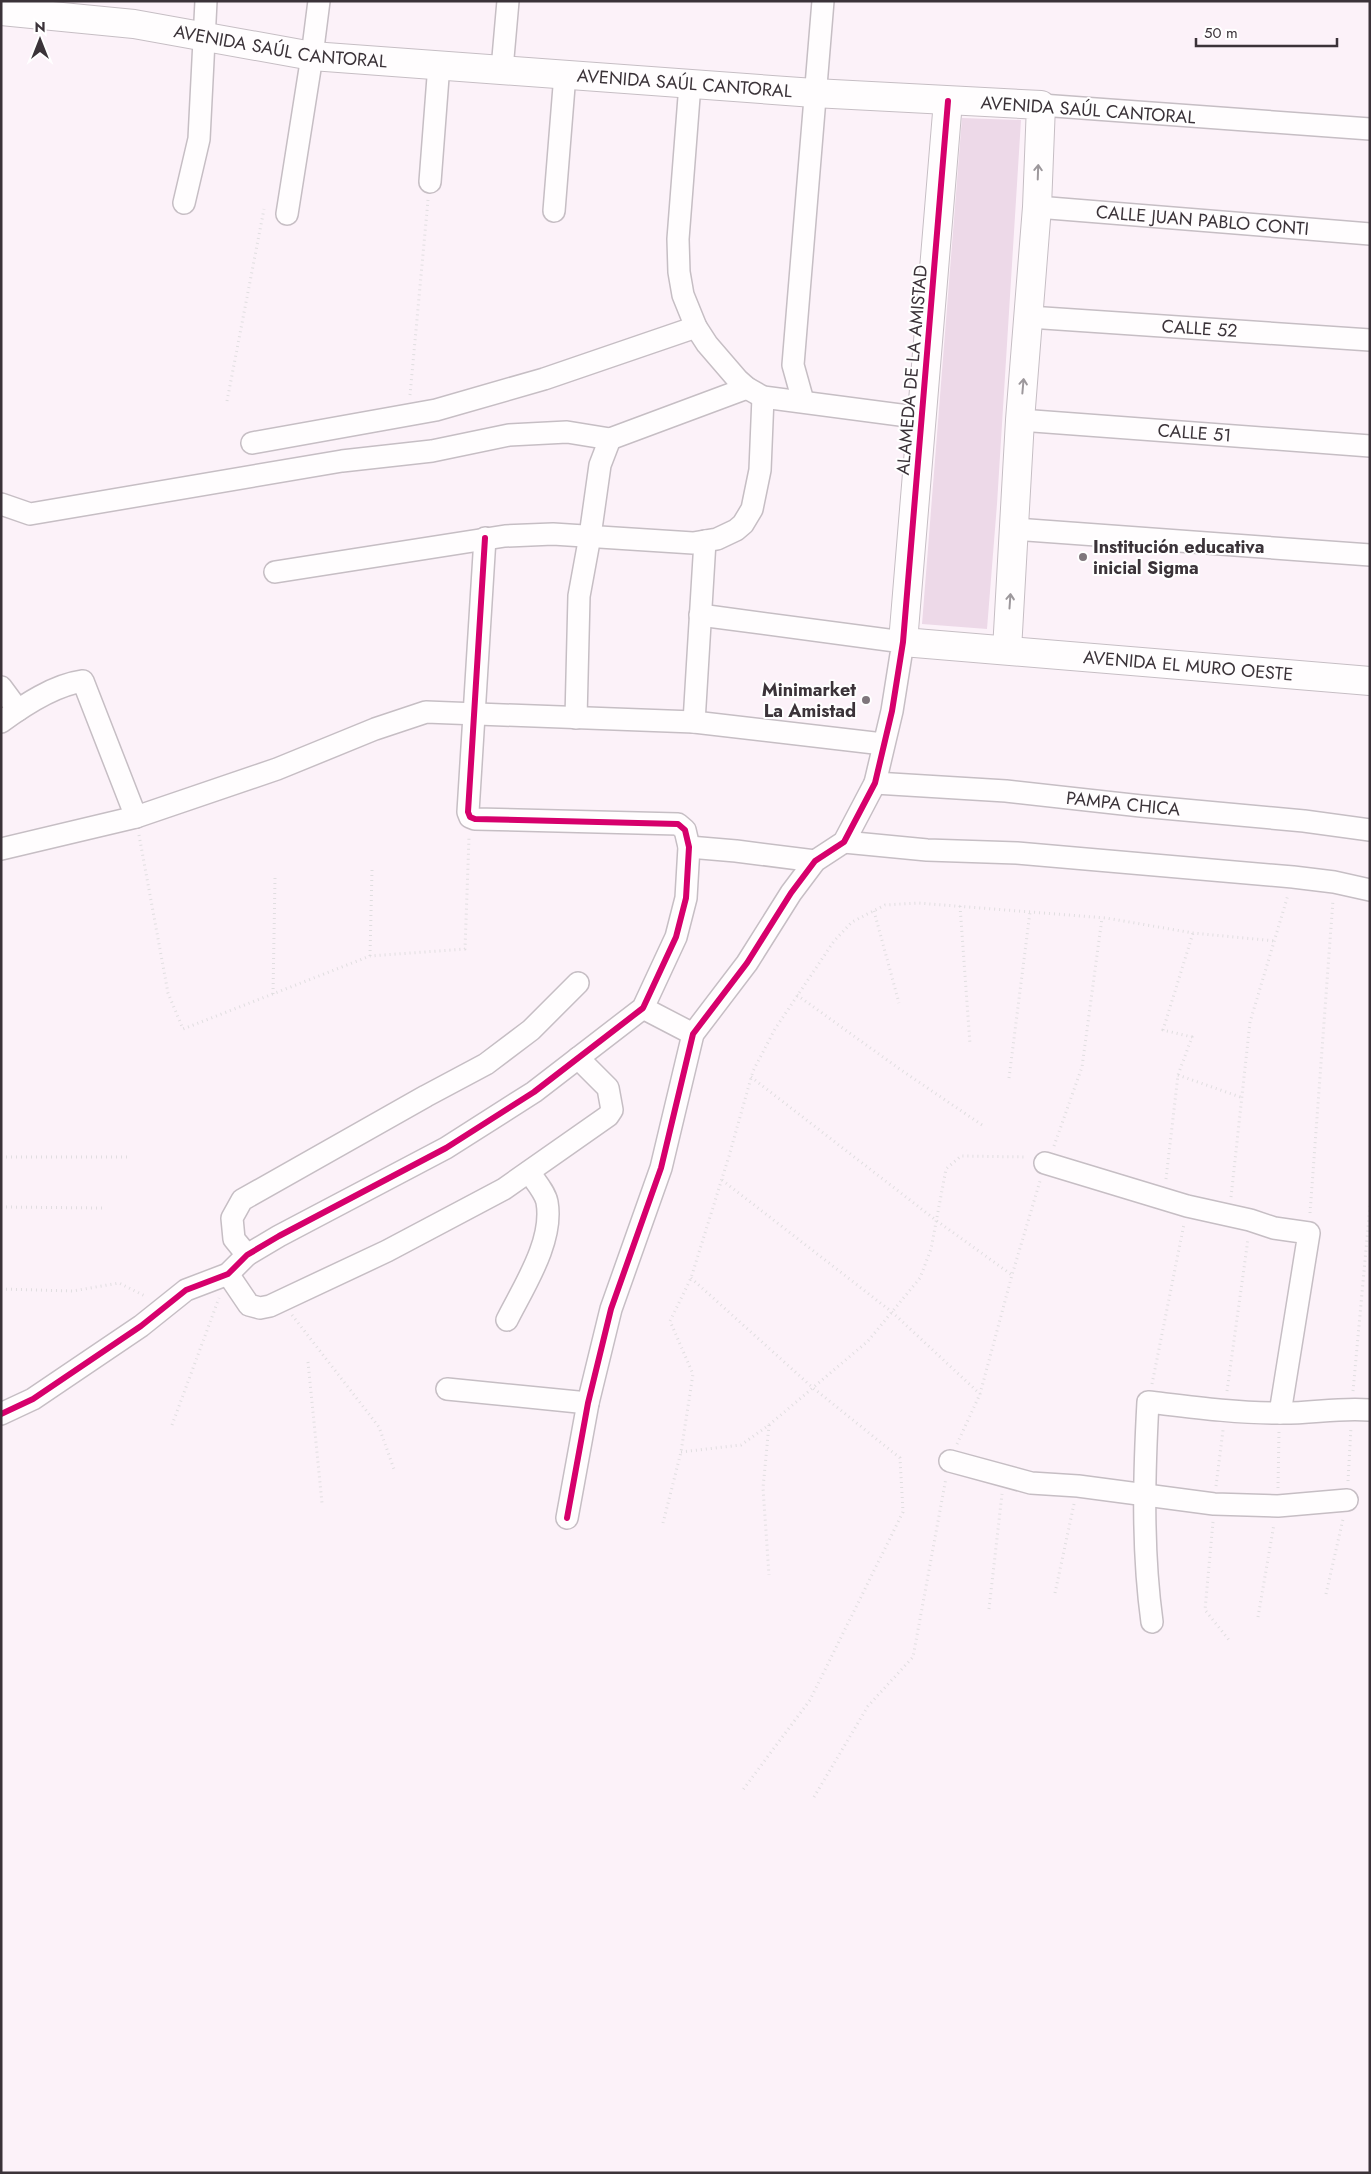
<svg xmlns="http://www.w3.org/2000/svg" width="1371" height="2174" font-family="Jost,sans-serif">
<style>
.green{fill:#edd9e8}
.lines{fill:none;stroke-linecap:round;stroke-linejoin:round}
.street-casing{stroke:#c6bec4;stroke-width:24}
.secondary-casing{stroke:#c6bec4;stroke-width:30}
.path{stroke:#e0dee0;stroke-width:3;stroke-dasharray:1 4;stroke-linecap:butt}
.street{stroke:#fffdfe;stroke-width:21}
.secondary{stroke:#fffdfe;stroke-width:28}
.cycleway-casing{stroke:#fff;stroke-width:9}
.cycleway{stroke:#d6006c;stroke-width:6}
.oneway{stroke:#9d989c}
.poi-dot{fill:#7f767c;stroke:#fff;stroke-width:2}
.labels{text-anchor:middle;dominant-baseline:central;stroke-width:4;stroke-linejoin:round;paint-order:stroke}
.street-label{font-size:18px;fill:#3b3339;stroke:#fff}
.poi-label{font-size:18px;font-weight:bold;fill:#3b3339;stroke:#fff;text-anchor:start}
</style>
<rect width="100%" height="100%" fill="#fcf2f9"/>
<path class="green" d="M 962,118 L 1021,120 L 997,504 L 987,629 L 922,624 Z"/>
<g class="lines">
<g class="street-casing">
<g id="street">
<path d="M 502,69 L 508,1"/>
<path d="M 690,84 L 678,239 L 679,272 L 683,295 L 696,327 L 707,344 L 738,380 L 747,388 L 763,397 L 923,418"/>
<path d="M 1041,105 L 1370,129"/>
<path d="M 430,182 L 439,64"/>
<path d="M 184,203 L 199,139 L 206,1"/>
<path id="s1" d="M 1037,207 L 1370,234"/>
<path d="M 554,211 L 565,74"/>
<path d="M 287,214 L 312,56 L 319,1"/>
<path id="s2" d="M 1029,317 L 1370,340"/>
<path d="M 803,401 L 793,365 L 823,1"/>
<path id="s3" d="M 1020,420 L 1370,446"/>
<path d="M 252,443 L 436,410 L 544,379 L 696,327"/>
<path d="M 1,504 L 30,514 L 342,461 L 432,451 L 509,435 L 567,432 L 610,439 L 747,388"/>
<path d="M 1014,529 L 1370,555"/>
<path d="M 275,572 L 505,536 L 553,534 L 693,543 L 717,539 L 736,530 L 743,524 L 752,509 L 760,470 L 763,397"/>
<path d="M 1,687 L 18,710"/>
<path d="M 576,718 L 579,596 L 590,536 L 600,465 L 610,439"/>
<path d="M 1,722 C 24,705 54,685 83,681 L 136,817"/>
<path d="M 694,722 L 705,541"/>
<path id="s4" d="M 875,783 L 1006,791 L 1141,806 L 1304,821 L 1370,830"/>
<path d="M 844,842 L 927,850 L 1017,853 L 1293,877 L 1334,882 L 1370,890"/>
<path d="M 689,847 L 736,851 L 815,861"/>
<path d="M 1,849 L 136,817 L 277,769 L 375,729 L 426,712 L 694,722 L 883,744"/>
<path d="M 643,1008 L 693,1034"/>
<path d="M 1045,1163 L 1187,1206 L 1250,1220 L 1274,1228 L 1309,1233 L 1280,1413"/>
<path d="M 247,1255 L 234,1239 L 232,1218 L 242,1200 L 426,1096 L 486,1064 L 531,1030 L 578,983"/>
<path d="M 228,1274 L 249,1305 L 260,1308 L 270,1306 L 387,1251 L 504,1189 L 608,1116 L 612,1110 L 608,1088 L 578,1058"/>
<path d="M 507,1320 C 524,1286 554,1241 547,1202 C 545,1192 535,1181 529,1172"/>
<path d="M 447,1389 L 588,1403"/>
<path d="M 1,1414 L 33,1399 L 141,1326 L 186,1290 L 228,1274 L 247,1255 L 279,1236 L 446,1148 L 534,1092 L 643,1008 L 676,937 L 686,898 L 689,847 L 685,830 L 678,824 L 475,819 L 470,817 L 468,812 L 485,538"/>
<path d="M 950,1461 L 1031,1483 L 1078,1486 L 1214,1504 L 1278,1506 L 1347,1500"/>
<path d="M 567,1518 L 588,1403 L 611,1309 L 661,1168 L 693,1034 L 747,963 L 791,893 L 815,861 L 844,842 L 875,783 L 892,711 L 903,642 L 700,615"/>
<path d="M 1152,1622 C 1142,1549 1144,1475 1148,1402 C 1191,1407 1235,1413 1278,1413 C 1309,1414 1339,1407 1370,1410"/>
</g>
</g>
<g class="secondary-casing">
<g id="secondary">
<path id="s5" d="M 1,11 L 134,24 L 312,56 L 814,93 L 1041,105 L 1037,207 L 1020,420 L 1007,650"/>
<path id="s6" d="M 948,101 L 903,642 L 1370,681"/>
</g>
</g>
<g class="path">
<path d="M 410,395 L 428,200"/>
<path d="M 227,401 L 264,209"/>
<path d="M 139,835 L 168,993 L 183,1029 L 370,956 L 465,949 L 469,838"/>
<path d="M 960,906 L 970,1044"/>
<path d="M 874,911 L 899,1003"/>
<path d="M 370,956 L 372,870"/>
<path d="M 273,994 L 275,878"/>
<path d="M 797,995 L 901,1070 L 985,1127"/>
<path d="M 1178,1075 L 1243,1098"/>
<path d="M 751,1077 L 937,1221 L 1012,1275"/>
<path d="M 1009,1078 L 1030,912"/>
<path d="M 1054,1146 L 1082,1067 L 1102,918"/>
<path d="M 1,1157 L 130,1157"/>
<path d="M 1166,1179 L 1178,1075 L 1192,1037 L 1163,1030 L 1193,933"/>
<path d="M 722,1180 L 892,1312 L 980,1394"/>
<path d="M 1231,1197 L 1250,1022 L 1288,895"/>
<path d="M 1,1207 L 103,1208"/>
<path d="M 1310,1213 L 1333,900"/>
<path d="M 691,1278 L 812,1387 L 900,1458 L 903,1512 L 810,1700 L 742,1791"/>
<path d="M 1,1289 L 73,1291 L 119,1283 L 147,1297"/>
<path d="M 292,1315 L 379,1427 L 395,1472"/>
<path d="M 308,1362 L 322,1503"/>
<path d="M 1152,1384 L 1184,1224"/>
<path d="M 1227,1391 L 1248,1239"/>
<path d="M 1353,1391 L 1370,1206"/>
<path d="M 172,1425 L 219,1298"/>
<path d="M 769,1425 L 763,1488 L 769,1575"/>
<path d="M 957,1444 L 980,1394 L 1012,1275 L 1040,1181"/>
<path d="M 681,1452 L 741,1445 L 769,1425 L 868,1341 L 920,1278 L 931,1249 L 946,1169 L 961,1156 L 1027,1157"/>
<path d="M 1348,1481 L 1351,1427"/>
<path d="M 1216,1486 L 1223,1430"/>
<path d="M 1278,1488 L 1279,1431"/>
<path d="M 1213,1522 L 1205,1610 L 1229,1640"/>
<path d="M 663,1523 L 681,1452 L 693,1374 L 670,1321 L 691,1278 L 729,1156 L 753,1071 L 775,1029 L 834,941 L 852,922 L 885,905 L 918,903 L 1106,918 L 1193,933 L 1275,941"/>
<path d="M 1055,1593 L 1074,1504"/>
<path d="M 1326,1594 L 1343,1519"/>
<path d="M 989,1609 L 1002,1494"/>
<path d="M 1258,1617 L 1274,1524"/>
<path d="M 814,1797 L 868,1706 L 913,1657 L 946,1478"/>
</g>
<use href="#street" class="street"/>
<use href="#secondary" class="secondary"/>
<g class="cycleway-casing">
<g id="cycleway">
<path d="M 1,1414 L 33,1399 L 141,1326 L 186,1290 L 228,1274 L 247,1255 L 279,1236 L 446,1148 L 534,1092 L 643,1008 L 676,937 L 686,898 L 689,847 L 685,830 L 678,824 L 475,819 L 470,817 L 468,812 L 485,538"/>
<path d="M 567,1518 L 588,1403 L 611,1309 L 661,1168 L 693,1034 L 747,963 L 791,893 L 815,861 L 844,842 L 875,783 L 892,711 L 903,642 L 948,101"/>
</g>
</g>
<use href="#cycleway" class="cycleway"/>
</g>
<defs><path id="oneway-shaft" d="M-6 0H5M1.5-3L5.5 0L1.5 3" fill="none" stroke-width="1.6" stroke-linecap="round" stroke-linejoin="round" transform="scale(1.25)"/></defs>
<g class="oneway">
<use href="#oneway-shaft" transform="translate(1038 172) rotate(-88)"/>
<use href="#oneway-shaft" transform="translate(1023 386) rotate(-85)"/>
<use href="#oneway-shaft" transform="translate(1010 601) rotate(-86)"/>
</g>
<g class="poi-dot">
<circle cx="1083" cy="557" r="5"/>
<circle cx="866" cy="700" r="5"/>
</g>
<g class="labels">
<g class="street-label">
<text stroke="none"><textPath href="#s5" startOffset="282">AVENIDA SAÚL CANTORAL</textPath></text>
<text stroke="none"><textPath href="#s5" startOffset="688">AVENIDA SAÚL CANTORAL</textPath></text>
<text transform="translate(1088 110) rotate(4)">AVENIDA SAÚL CANTORAL</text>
<text stroke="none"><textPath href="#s1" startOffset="166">CALLE JUAN PABLO CONTI</textPath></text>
<text stroke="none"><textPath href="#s2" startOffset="171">CALLE 52</textPath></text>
<text transform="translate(912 370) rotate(-85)">ALAMEDA DE LA AMISTAD</text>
<text stroke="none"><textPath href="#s3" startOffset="175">CALLE 51</textPath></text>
<text stroke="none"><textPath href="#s6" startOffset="829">AVENIDA EL MURO OESTE</textPath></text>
<text stroke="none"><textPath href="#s4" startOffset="249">PAMPA CHICA</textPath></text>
</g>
<g class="poi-label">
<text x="1093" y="547">Institución educativa<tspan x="1093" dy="21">inicial Sigma</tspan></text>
<text x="856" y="690" text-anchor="end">Minimarket<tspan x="856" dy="21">La Amistad</tspan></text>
</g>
</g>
<rect width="1371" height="2174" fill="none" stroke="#3b3339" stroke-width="5"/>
<g transform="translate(40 40)" stroke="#ffffff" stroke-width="4" paint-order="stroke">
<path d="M0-4L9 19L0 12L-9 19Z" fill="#3b3339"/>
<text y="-8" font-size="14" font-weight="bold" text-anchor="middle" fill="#3b3339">N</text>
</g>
<path d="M1196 38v8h141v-8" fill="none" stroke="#3b3339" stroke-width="2.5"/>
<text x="1204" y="38" font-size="15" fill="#3b3339" stroke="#ffffff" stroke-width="4" paint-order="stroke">50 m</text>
</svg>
